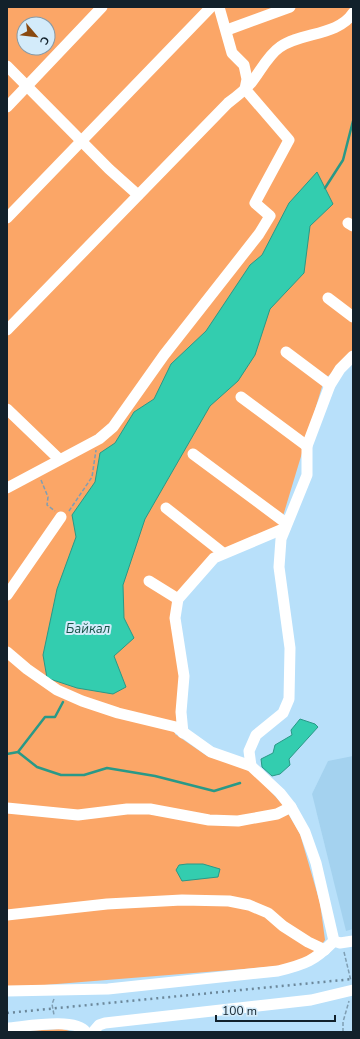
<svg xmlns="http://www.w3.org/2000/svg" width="360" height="1039" font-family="'Nunito Sans',sans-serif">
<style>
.built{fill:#a4d2ef}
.green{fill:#fba667;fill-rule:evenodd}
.water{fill:#33cdaf;stroke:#299987}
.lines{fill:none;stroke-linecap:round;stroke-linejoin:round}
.stream{stroke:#299987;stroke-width:2.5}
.path{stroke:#7f9eb3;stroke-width:1.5;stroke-dasharray:4 2;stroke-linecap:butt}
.minor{stroke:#fff;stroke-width:11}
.rail{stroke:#6c889b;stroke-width:2.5;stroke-dasharray:2 4;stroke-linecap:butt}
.labels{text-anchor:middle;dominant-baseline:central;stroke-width:4;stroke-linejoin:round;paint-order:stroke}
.water-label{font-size:13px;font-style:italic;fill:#175447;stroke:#d3ebfa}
</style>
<rect width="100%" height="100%" fill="#b8e0fa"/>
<path class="built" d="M 353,756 L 353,929 L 346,931 L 312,794 L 328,761 Z"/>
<g class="green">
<path d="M 7,7 L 353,7 L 353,353 L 324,380 L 280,526 L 213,554 L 173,604 L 182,674 L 175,734 L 207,756 L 251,770 L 283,805 L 300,834 L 320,903 L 325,940 L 312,957 L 292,965 L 7,988 ZM 24,24 L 48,24 L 48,48 L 24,48 Z"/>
<path d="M 62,1029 L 74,1032 L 7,1032 Z"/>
</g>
<g class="water">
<path d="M 317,172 L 333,204 L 310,226 L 304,273 L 270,309 L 255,355 L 238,381 L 210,406 L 145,519 L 123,585 L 124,618 L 134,638 L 114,656 L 126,687 L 113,694 L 77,688 L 47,678 L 43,655 L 57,589 L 76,537 L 72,515 L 95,482 L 100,453 L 115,443 L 134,412 L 154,399 L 171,364 L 206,331 L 250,265 L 262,255 L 289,203 Z"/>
<path d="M 300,719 L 315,724 L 318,727 L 289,759 L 290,765 L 280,774 L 272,776 L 262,767 L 261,759 L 273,753 L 275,745 L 292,735 L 291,730 Z"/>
<path d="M 187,864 L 203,864 L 220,869 L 218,877 L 182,881 L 176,870 L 179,865 Z"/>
</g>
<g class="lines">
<g class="stream">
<path d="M 325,188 L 343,160 L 353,121"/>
<path d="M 18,752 L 37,767 L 61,775 L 84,775 L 107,768 L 155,776 L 214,791 L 240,783"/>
<path d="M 7,754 L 18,752 L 45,717 L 55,717 L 63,702"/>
</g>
<g class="path">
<path d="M 41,480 L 48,497 L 47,505 L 55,511"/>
<path d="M 69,511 L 92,477 L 96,450"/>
<path d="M 344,952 L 351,981"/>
<path d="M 54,999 L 52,1004 L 54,1015"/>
<path d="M 343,1032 L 343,1022 L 349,1001"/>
</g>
<g class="minor">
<path d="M 227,30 L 290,7"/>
<path d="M 7,66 L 109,169 L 138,195"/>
<path d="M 7,107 L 102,7"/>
<path d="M 7,218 L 211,7"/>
<path d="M 348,223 L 353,226"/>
<path d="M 328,298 L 353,317"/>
<path d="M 7,330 L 228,103 C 236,97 244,91 251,83 C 260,72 268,55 280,47 C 301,32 338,36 353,13"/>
<path d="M 286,352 L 330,385"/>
<path d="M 241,397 L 307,446"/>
<path d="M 7,409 L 59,459"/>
<path d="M 193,454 L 286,523"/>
<path d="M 7,488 L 99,439 L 113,427 L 164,355 L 259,234 L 270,216 L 255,203 L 289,140 L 245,89 L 247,79 L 244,65 L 232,53 L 219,7"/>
<path d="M 166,508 L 223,553"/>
<path d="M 149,581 L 178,599"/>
<path d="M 7,595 L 61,517"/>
<path d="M 7,652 L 27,669 L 57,690 L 82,701 L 118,713 L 176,727 L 211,752 L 251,766 L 280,793 L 291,807 L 305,832 L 316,863 L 334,941 L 340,943 L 353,941"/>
<path d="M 183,733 L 181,712 L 184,676 L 175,618 L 178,599 L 214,558 L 285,528"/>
<path d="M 251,766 L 249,751 L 256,735 L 283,713 L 289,699 L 290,648 L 279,567 L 281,539 L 307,475 L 307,446 L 330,385 L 340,369 L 353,356"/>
<path d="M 7,808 L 78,815 L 127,809 L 150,809 L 209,820 L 238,821 L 277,814 L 291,807"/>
<path d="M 7,915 L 107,904 L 182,900 L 229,901 L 249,905 L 268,913 L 283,926 L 308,942 L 325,950"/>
<path d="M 7,991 L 108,989 L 278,971 C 306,964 314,961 334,941"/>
<path d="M 7,1028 C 24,1027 75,1017 86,1032"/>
<path d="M 93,1032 L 99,1025 L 105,1023 L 311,1000 L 353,990"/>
</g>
<path class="rail" d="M 7,1013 L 353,979"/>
</g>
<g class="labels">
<g class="water-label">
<text x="88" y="629">Байкал</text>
</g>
</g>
<rect width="360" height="1039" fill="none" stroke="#12212b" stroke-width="16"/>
<g transform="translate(36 36) rotate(118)"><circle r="19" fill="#d3ebfa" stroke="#869aa7"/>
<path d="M0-3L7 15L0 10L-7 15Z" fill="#894910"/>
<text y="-6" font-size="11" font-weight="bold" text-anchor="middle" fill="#12212b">С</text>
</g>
<path d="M216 1015v6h119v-6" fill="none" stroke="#12212b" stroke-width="2"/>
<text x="222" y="1015" font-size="12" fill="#12212b" stroke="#d3ebfa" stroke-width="3" paint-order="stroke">100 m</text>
</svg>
